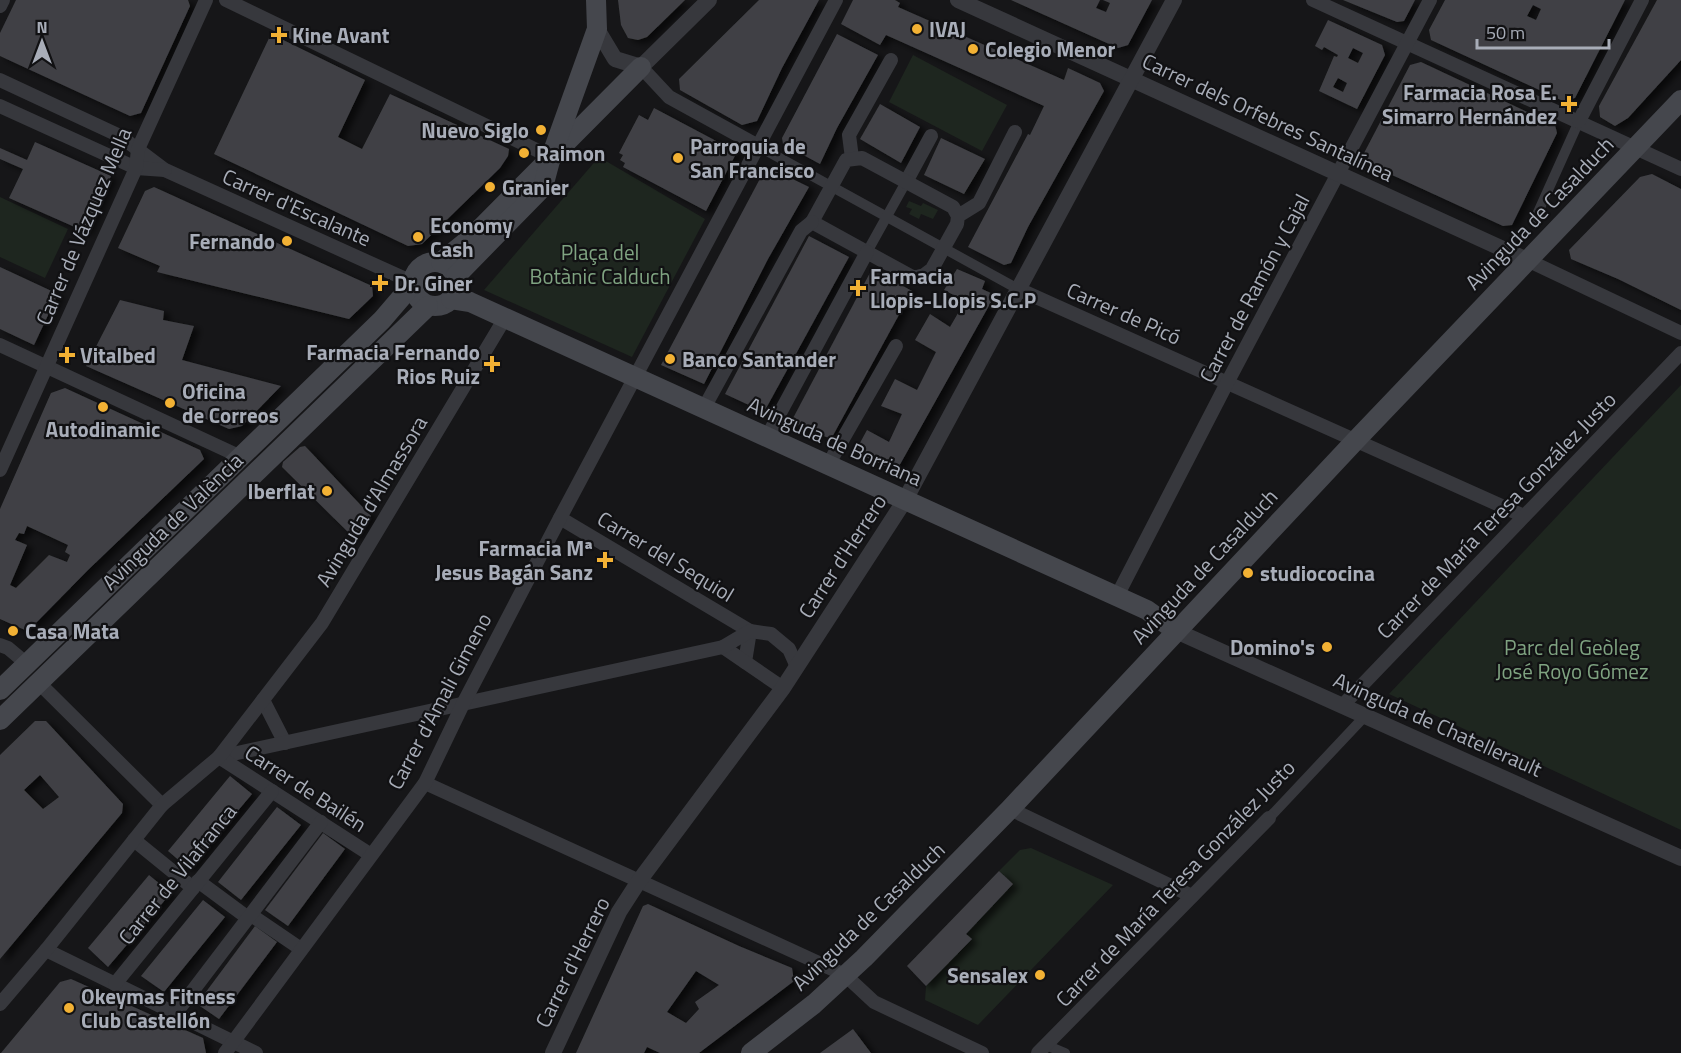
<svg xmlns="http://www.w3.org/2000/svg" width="1681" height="1053" font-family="'Titillium Web',sans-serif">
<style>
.green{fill:#1e261f}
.building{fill:#404145;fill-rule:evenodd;filter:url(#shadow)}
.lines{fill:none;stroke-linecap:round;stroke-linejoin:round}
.pedestrian{stroke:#37383d;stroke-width:10}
.minor{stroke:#37383d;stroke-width:14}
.tertiary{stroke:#37383d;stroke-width:16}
.secondary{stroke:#45474d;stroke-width:20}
.poi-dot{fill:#f2b134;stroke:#111113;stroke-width:2}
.labels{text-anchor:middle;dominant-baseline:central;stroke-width:4.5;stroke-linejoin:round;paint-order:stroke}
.poi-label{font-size:21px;font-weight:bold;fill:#a8adb8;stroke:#111113;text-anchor:start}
.street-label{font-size:21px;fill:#a8adb8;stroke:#111113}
.park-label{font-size:21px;fill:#7fa381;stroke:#111113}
</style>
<defs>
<filter id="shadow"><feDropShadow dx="6" dy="3.5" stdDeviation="3" flood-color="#0009"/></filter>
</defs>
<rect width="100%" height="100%" fill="#161618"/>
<g class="green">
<path d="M 913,55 L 1007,105 L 982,151 L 889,102 Z"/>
<path d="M 599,157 L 705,219 L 632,357 L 484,290 Z"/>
<path d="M 0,197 L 68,229 L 45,278 L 0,257 Z"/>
<path d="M 909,201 L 921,206 L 923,203 L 938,210 L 933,219 L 921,214 L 919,219 L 909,214 L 912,209 L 906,207 Z"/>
<path d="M 1681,385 L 1681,830 L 1389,694 Z"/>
<path d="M 1031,848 L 1113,885 L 978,1025 L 925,1000 L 926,986 L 971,940 L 966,934 L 1013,884 L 999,871 L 1020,850 Z"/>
</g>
<g class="building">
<path d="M 16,0 L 188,0 L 190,6 L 141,113 L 130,116 L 0,56 L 0,33 Z"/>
<path d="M 618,0 L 685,0 L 647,37 L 638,40 L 628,38 L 621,25 Z"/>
<path d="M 759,0 L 819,0 L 782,68 L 757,121 L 742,125 L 680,90 L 679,79 Z"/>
<path d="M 853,0 L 895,0 L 900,3 L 898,7 L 1064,80 L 1068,68 L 1100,83 L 1104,91 L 1028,227 L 1011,263 L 1004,265 L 968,247 L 1028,134 L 1030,135 L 1044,106 L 886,35 L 880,45 L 841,24 Z"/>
<path d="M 1011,0 L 1100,0 L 1096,8 L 1106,12 L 1110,3 L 1103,0 L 1152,0 L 1128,45 L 1118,48 Z"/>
<path d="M 1343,0 L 1415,0 L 1404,21 L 1397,22 Z"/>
<path d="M 1445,0 L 1625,0 L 1575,98 L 1563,101 L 1431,40 L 1429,30 ZM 1533,5 L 1541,9 L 1536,20 L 1527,16 Z"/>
<path d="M 1657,0 L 1681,0 L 1681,60 L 1628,118 L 1615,126 L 1600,117 L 1599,106 Z"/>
<path d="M 1328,20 L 1382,45 L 1385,55 L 1357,109 L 1319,91 L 1334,56 L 1337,57 L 1338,55 L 1324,47 L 1322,50 L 1315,46 ZM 1353,48 L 1363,53 L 1358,63 L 1348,58 ZM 1338,78 L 1347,83 L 1343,92 L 1333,87 Z"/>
<path d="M 271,34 L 365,80 L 338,137 L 362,149 L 390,94 L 509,149 L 508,156 L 500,168 L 422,244 L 408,246 L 214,154 Z"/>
<path d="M 837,34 L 878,55 L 837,128 L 820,164 L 783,144 L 782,138 Z"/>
<path d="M 1421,62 L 1555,125 L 1557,133 L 1512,225 L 1503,226 L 1366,163 L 1363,155 L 1410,65 Z"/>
<path d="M 880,104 L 920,127 L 901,163 L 860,139 Z"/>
<path d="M 654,108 L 737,152 L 706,211 L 623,167 L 625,163 L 620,160 L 623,155 L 619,153 L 639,115 L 648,120 Z"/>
<path d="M 941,138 L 985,159 L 964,194 L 924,175 Z"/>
<path d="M 35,142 L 111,176 L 86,232 L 9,198 L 23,169 L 0,159 L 0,148 L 27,160 Z"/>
<path d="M 774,170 L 809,187 L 768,259 L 704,384 L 661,365 L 763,173 Z"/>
<path d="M 1652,174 L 1681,189 L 1681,310 L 1618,279 L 1571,259 L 1569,250 L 1640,177 Z"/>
<path d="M 154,187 L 372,286 L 373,296 L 349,319 L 157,272 L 160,266 L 118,248 L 145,191 Z"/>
<path d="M 809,236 L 849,257 L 764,412 L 725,394 Z"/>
<path d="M 0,267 L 58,294 L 34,345 L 0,329 Z"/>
<path d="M 872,269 L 912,291 L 831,439 L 791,422 Z"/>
<path d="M 957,269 L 985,281 L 982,289 L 995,295 L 898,468 L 887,462 L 885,466 L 855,452 L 867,430 L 889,442 L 902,414 L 881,406 L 895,379 L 917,390 L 936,352 L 915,340 L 930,314 L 950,327 L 965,301 L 944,290 Z"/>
<path d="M 120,300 L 164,311 L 163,320 L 194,326 L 182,360 L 281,386 L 242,426 L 229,429 L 86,366 Z"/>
<path d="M 65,388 L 200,450 L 204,459 L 88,570 L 33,626 L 25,630 L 0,619 L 0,509 L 51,393 ZM 27,526 L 68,545 L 65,552 L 70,555 L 67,562 L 49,555 L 16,588 L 10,585 L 27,545 L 15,540 L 19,533 L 24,534 Z"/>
<path d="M 305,446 L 371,516 L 354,538 L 282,467 L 283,462 L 300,447 Z"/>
<path d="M 35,721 L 46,721 L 123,804 L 122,813 L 0,959 L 0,755 ZM 40,775 L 59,797 L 43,809 L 24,790 Z"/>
<path d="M 230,776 L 252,794 L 189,869 L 168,851 Z"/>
<path d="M 277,807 L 301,825 L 241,900 L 218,882 Z"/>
<path d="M 323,833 L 345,849 L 288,926 L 265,910 Z"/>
<path d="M 999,871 L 1013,884 L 966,934 L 972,939 L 926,986 L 907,966 Z"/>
<path d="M 149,875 L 171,893 L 108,967 L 88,948 Z"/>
<path d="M 203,900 L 225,917 L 164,992 L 141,976 Z"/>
<path d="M 648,904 L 739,946 L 792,968 L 794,981 L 699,1053 L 660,1053 L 647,1047 L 644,1053 L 576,1053 L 643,906 ZM 696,971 L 719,985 L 695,1002 L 699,1009 L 686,1023 L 667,1012 Z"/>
<path d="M 255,926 L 277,942 L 219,1019 L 197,1004 Z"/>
<path d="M 71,979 L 203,1038 L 206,1053 L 1,1053 L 60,982 Z"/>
<path d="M 853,1029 L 871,1053 L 820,1053 Z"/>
</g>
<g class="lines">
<g class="pedestrian">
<path d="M 758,146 L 1018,289"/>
<path d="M 1535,219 L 1579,121"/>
<path d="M 867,252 L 906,182"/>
<path d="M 1269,818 L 1365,716"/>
<path d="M 1046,1045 L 1065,1053"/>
</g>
<g class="minor">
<path d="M 226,0 L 551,157"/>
<path d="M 1313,0 L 1681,169"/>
<path d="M 0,6 L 3,0"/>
<path d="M 641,67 L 669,97 L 758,146"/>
<path d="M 0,80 L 120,136 L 165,170 L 412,282"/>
<path d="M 0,106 L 136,168 L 165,170"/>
<path d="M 1579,121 L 1642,0"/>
<path d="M 852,158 L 849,135 L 891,60"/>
<path d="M 906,182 L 931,136"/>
<path d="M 958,216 L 953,207 L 862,158 L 846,160 L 812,222 L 914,278 L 924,275 L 932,269 L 957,224 L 958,216 L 979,203 L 1015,132"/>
<path d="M 1527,260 L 1681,333"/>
<path d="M 1018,289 L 1524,516"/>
<path d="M 0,345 L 241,457"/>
<path d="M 704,408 L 801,231 L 812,222"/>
<path d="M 767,437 L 867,252"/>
<path d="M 828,465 L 896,346"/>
<path d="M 0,470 L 136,168 L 138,149 L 206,0"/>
<path d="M 560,518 L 750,631 L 745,662"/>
<path d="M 1117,596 L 1227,383 L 1430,0"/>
<path d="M 0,645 L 8,648 L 27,664"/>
<path d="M 723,647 L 783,688"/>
<path d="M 39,683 L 162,805"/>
<path d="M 263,700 L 285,743"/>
<path d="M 1342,706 L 1681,353"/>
<path d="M 219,757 L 723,647 L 750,631 L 771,634 L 789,649 L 797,667"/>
<path d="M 219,757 L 371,855"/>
<path d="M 425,783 L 845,975 L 874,1002 L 982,1053"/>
<path d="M 1010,809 L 1192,896"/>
<path d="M 134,840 L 193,888"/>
<path d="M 198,881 L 248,918"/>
<path d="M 251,915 L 301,949"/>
<path d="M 46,950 L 256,1053"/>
<path d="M 115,984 L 272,791"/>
<path d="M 0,1004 L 46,950 L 162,805 L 219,757 L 322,623 L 505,318"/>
<path d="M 175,1014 L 321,822"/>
<path d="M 225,1053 L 425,783 L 463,704 L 560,518 L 836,0"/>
<path d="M 1038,1053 L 1269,818"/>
</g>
<g class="tertiary">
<path d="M 958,0 L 1527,260"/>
<path d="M 597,29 L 615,59 L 641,67 L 709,0"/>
<path d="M 1176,631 L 1681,858"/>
<path d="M 553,1053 L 619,912 L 639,881 L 783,688 L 905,500 L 1174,0"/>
</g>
<g class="secondary">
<circle cx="435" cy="284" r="22"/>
<path d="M 441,262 L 472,237 L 641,67"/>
<path d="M 456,276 L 543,187 L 551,157 L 597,29 L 596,0"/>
<path d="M 451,299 L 470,302 L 1147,610 L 1176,631"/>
<path d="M 0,690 L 382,320 L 412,285"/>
<path d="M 0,720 L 428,306"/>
<path d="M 751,1053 L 814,1004 L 864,958 L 1010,809 L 1356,440 L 1681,100"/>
</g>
</g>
<g class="poi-dot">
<circle cx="917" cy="29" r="6"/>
<path d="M276 26h6v6h6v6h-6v6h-6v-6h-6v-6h6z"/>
<circle cx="973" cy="49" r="6"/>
<path d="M1566 95h6v6h6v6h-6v6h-6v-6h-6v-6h6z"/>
<circle cx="541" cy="130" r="6"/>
<circle cx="524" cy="153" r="6"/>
<circle cx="678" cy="158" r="6"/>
<circle cx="490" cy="187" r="6"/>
<circle cx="418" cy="237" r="6"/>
<circle cx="287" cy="241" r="6"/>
<path d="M377 274h6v6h6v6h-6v6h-6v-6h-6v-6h6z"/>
<path d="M855 279h6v6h6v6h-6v6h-6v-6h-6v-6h6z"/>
<path d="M64 346h6v6h6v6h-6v6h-6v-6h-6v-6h6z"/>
<circle cx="670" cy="359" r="6"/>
<path d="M489 355h6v6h6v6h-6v6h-6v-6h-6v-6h6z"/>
<circle cx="170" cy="403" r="6"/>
<circle cx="103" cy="407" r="6"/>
<circle cx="327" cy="491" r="6"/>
<path d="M602 551h6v6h6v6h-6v6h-6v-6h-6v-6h6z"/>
<circle cx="1248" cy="573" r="6"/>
<circle cx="13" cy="631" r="6"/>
<circle cx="1327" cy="647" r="6"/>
<circle cx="1040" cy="975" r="6"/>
<circle cx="69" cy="1008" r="6"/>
</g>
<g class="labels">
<g class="poi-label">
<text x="929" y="29">IVAJ</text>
<text x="292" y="35">Kine Avant</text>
<text x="985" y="49">Colegio Menor</text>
<text x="1557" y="92" text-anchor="end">Farmacia Rosa E.<tspan x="1557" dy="24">Simarro Hernández</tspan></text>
<text x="529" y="130" text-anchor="end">Nuevo Siglo</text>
<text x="690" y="146">Parroquia de<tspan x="690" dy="24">San Francisco</tspan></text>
<text x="536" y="153">Raimon</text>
<text x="502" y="187">Granier</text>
<text x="430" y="225">Economy<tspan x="430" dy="24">Cash</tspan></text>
<text x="275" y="241" text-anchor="end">Fernando</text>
<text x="870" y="276">Farmacia<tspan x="870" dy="24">Llopis-Llopis S.C.P</tspan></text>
<text x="394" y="283">Dr. Giner</text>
<text x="480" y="352" text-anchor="end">Farmacia Fernando<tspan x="480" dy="24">Rios Ruiz</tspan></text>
<text x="80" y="355">Vitalbed</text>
<text x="682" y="359">Banco Santander</text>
<text x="182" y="391">Oficina<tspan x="182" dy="24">de Correos</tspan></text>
<text x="103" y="429" text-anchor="middle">Autodinamic</text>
<text x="315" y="491" text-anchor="end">Iberflat</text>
<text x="593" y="548" text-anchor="end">Farmacia Mª<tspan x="593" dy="24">Jesus Bagán Sanz</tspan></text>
<text x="1260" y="573">studiococina</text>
<text x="25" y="631">Casa Mata</text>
<text x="1315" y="647" text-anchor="end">Domino's</text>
<text x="1028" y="975" text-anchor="end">Sensalex</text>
<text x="81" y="996">Okeymas Fitness<tspan x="81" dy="24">Club Castellón</tspan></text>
</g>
<g class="street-label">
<text transform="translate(1268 117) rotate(25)">Carrer dels Orfebres Santalínea</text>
<text transform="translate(297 207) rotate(24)">Carrer d'Escalante</text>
<text transform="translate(1539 213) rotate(-46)">Avinguda de Casalduch</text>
<text transform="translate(83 226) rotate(-67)">Carrer de Vázquez Mella</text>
<text transform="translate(1254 288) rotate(-62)">Carrer de Ramón y Cajal</text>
<text transform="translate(1124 313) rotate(24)">Carrer de Picó</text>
<text transform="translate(835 441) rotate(24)">Avinguda de Borriana</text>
<text transform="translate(371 501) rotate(-59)">Avinguda d'Almassora</text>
<text transform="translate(1496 515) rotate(-46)">Carrer de María Teresa González Justo</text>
<text transform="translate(172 521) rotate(-44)">Avinguda de València</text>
<text transform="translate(666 556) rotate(31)">Carrer del Sequiol</text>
<text transform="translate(842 556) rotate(-57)">Carrer d'Herrero</text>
<text transform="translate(1204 566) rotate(-47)">Avinguda de Casalduch</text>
<text transform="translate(439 701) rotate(-62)">Carrer d'Amali Gimeno</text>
<text transform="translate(1438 724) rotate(24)">Avinguda de Chatellerault</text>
<text transform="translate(306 788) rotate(33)">Carrer de Bailén</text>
<text transform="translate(177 874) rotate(-51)">Carrer de Vilafranca</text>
<text transform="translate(1175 883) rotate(-46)">Carrer de María Teresa González Justo</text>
<text transform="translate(868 916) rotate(-44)">Avinguda de Casalduch</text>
<text transform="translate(572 962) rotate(-64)">Carrer d'Herrero</text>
</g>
<g class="park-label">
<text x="600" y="252">Plaça del<tspan x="600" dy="24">Botànic Calduch</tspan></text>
<text x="1572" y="647">Parc del Geòleg<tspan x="1572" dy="24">José Royo Gómez</tspan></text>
</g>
</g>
<g transform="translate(42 42)" stroke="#111113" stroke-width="4.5" paint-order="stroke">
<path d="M0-4.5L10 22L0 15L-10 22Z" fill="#a8adb8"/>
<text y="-9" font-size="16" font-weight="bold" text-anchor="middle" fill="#a8adb8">N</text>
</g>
<path d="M1477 39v9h132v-9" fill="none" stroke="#a8adb8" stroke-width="3"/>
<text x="1486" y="39" font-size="18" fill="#a8adb8" stroke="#111113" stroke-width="4.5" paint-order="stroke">50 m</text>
</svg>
